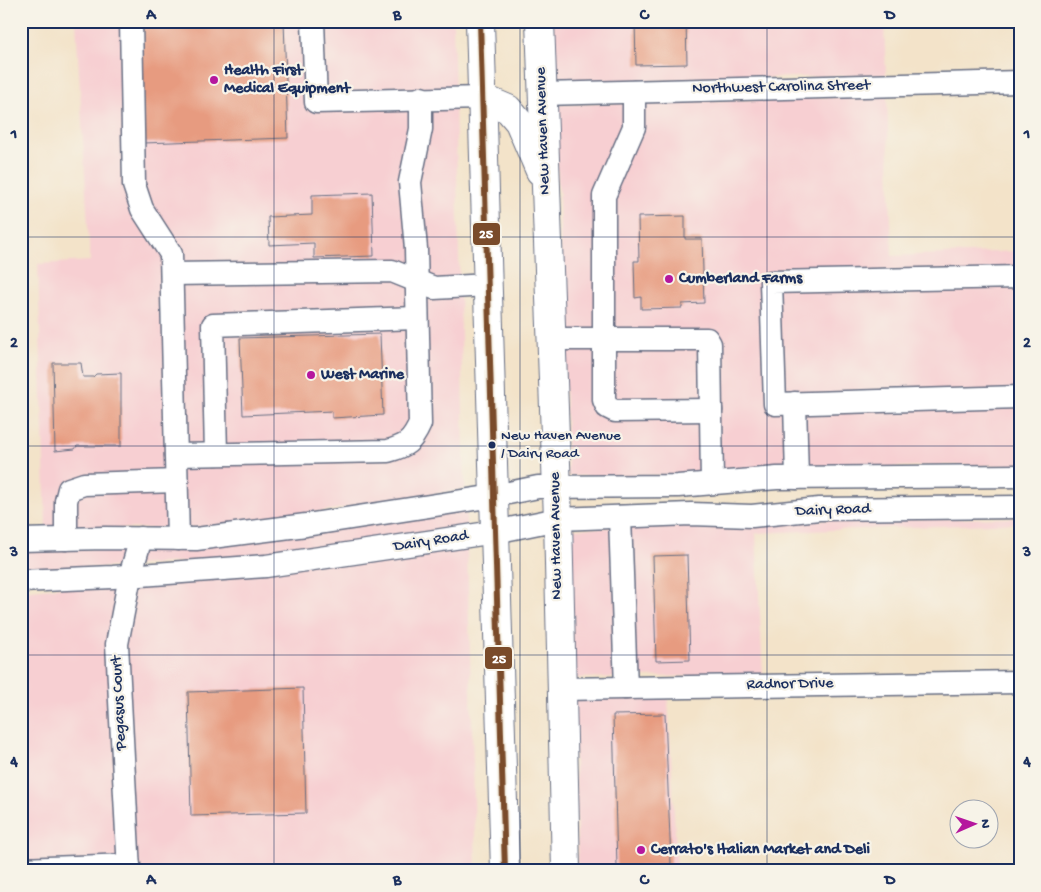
<svg xmlns="http://www.w3.org/2000/svg" width="1041" height="892" font-family="'Gochi Hand',sans-serif">
<style>
.built{fill:#f7cfd2}
.building{fill:#e79b80}
.lines{fill:none;stroke-linecap:round;stroke-linejoin:round}
.minor-casing{stroke:#676e83;stroke-width:25}
.major-casing{stroke:#676e83;stroke-width:30}
.minor{stroke:#fff;stroke-width:22}
.major{stroke:#fff;stroke-width:28}
.bus-1-casing{stroke:#f7f3e8;stroke-width:10}
.bus-1{stroke:#7a4b2a;stroke-width:6}
.grid{fill:none;stroke:#1b2f5e;stroke-width:1;stroke-opacity:0.55}
.poi-dot{fill:#b5179e;stroke:#f7f3e8;stroke-width:2}
.bus-dot{fill:#1b2f5e;stroke:#f7f3e8;stroke-width:2}
.labels{text-anchor:middle;dominant-baseline:central;stroke-width:4.5;stroke-linejoin:round;paint-order:stroke}
.bus-label{font-size:15px;fill:#1b2f5e;stroke:#f7f3e8;text-anchor:start}
.poi-label{font-size:16px;font-weight:bold;fill:#1b2f5e;stroke:#f7f3e8;text-anchor:start}
.street-label{font-size:16px;fill:#1b2f5e;stroke:#f7f3e8}
.line-badge{stroke:#f7f3e8;stroke-width:2}
.badge-label{font-size:14px;text-anchor:middle;font-weight:bold;fill:#fff}
.neatline{fill:none;stroke:#1b2f5e;stroke-width:2}
.grid-label{font-size:16px;text-anchor:middle;font-weight:bold;fill:#1b2f5e}
</style>
<rect width="100%" height="100%" fill="#f7f3e8"/>
<filter id="ink" filterUnits="userSpaceOnUse"><feTurbulence type="fractalNoise" baseFrequency=".02" numOctaves="2"/><feDisplacementMap in="SourceGraphic" scale="10" xChannelSelector="R" yChannelSelector="G"/><feConvolveMatrix kernelMatrix="1 2 1 2 8 2 1 2 1" color-interpolation-filters="sRGB"/></filter>
<filter id="wash" filterUnits="userSpaceOnUse"><feTurbulence type="fractalNoise" baseFrequency=".0096" numOctaves="4" result="noise"/><feDisplacementMap in="SourceGraphic" scale="20" xChannelSelector="R" yChannelSelector="G"/><feGaussianBlur stdDeviation="1.12" result="paint"/><feColorMatrix in="noise" values="0 0 0 0 0 0 0 0 0 0 0 0 0 0 0 0 0 1.4 0 .05"/><feComposite in="paint" operator="in"/></filter>
<g filter="url(#wash)">
<rect width="100%" height="100%" fill="#f3e3c9"/>
<g class="built">
<path d="M 76,21 L 453,21 L 465,489 L 305,514 L 195,528 L 46,529 L 38,264 L 90,261 Z"/>
<path d="M 553,21 L 884,21 L 886,75 L 555,83 Z"/>
<path d="M 887,96 L 892,256 L 1020,251 L 1020,466 L 945,465 L 678,475 L 568,476 L 559,196 L 561,195 L 558,187 L 555,105 Z"/>
<path d="M 466,511 L 466,526 L 264,556 L 112,567 L 21,570 L 21,551 L 105,548 Z"/>
<path d="M 1020,518 L 1020,523 L 756,533 L 763,675 L 573,678 L 570,529 L 820,520 Z"/>
<path d="M 467,547 L 476,871 L 21,871 L 21,591 Z"/>
<path d="M 668,698 L 677,871 L 578,871 L 573,699 Z"/>
</g>
<g id="blocks">
<g class="building">
<path d="M 140,21 L 284,21 L 288,138 L 143,143 Z"/>
<path d="M 635,21 L 686,21 L 687,64 L 636,65 Z"/>
<path d="M 372,193 L 374,256 L 314,258 L 314,243 L 269,245 L 268,217 L 312,215 L 312,195 Z"/>
<path d="M 685,216 L 685,239 L 702,239 L 704,303 L 682,304 L 682,308 L 641,309 L 641,297 L 635,298 L 634,261 L 639,261 L 638,217 Z"/>
<path d="M 380,334 L 383,415 L 332,418 L 332,411 L 243,415 L 240,338 Z"/>
<path d="M 53,363 L 81,363 L 83,377 L 93,377 L 96,374 L 121,373 L 121,446 L 77,446 L 75,449 L 55,451 Z"/>
<path d="M 687,555 L 690,660 L 656,661 L 653,556 Z"/>
<path d="M 303,688 L 306,813 L 191,816 L 188,692 Z"/>
<path d="M 665,714 L 671,864 L 617,867 L 613,715 Z"/>
</g>
</g>
</g>
<g filter="url(#ink)">
<use href="#blocks" fill-opacity="0" stroke="#676e83" stroke-width="1"/>
<g class="lines">
<g class="minor-casing">
<g id="minor">
<path d="M 131,21 L 134,185 L 142,209 L 171,254 L 178,539"/>
<path d="M 313,21 L 316,102 L 482,98"/>
<path d="M 634,92 L 634,127 L 604,196 L 604,400 L 607,407 L 615,411 L 711,410"/>
<path d="M 543,94 L 1020,82"/>
<path d="M 172,274 L 392,271 L 434,288 L 488,285"/>
<path d="M 1020,277 L 771,282 L 775,404 L 1020,397"/>
<path d="M 551,339 L 707,339 L 710,344 L 712,483"/>
<path d="M 795,403 L 797,478"/>
<path d="M 216,454 L 213,325 L 417,318"/>
<path d="M 176,455 L 388,451 C 406,446 412,442 420,424 L 416,249 L 410,182 L 421,129 L 421,98"/>
<path d="M 620,517 L 626,688"/>
<path d="M 66,539 L 66,501 L 69,489 L 84,484 L 177,481"/>
<path d="M 21,540 L 105,538 L 196,539 L 306,525 L 494,496 L 538,487 L 678,486 L 777,478 L 1020,476"/>
<path d="M 21,581 L 113,577 L 266,566 L 495,532 L 558,519 L 691,514 L 752,516 L 819,509 L 1020,507"/>
<path d="M 561,689 L 1020,682"/>
<path d="M 21,869 L 129,865"/>
<path d="M 129,871 L 117,644 L 130,576 L 141,538"/>
</g>
</g>
<g class="major-casing">
<g id="major">
<path d="M 480,21 L 505,871"/>
<path d="M 540,21 L 558,519 L 566,871"/>
<path d="M 482,98 L 508,109 L 519,122 L 540,171"/>
</g>
</g>
<use href="#minor" class="minor"/>
<use href="#major" class="major"/>
<g class="bus-1-casing">
<path id="bus-1" d="M 480,21 L 505,871"/>
</g>
<use href="#bus-1" class="bus-1"/>
</g>
</g>
<path class="grid" d="M 274,21 L 274,871M 520,21 L 520,871M 767,21 L 767,871M 21,237 L 1020,237M 21,446 L 1020,446M 21,655 L 1020,655"/>
<g class="poi-dot">
<circle cx="214" cy="80" r="5"/>
<circle cx="669" cy="279" r="5"/>
<circle cx="311" cy="375" r="5"/>
<circle cx="641" cy="850" r="5"/>
</g>
<circle class="bus-dot" cx="492" cy="445" r="4.5"/>
<g class="labels">
<g class="bus-label">
<text x="501" y="436">New Haven Avenue<tspan x="501" dy="18">/ Dairy Road</tspan></text>
</g>
<g class="poi-label">
<text x="224" y="71">Health First<tspan x="224" dy="18">Medical Equipment</tspan></text>
<text x="679" y="279">Cumberland Farms</text>
<text x="321" y="375">West Marine</text>
<text x="651" y="850">Cerrato's Italian Market and Deli</text>
</g>
<g class="street-label">
<text transform="translate(781 88) rotate(-1)">Northwest Carolina Street</text>
<text transform="translate(544 131) rotate(-92)">New Haven Avenue</text>
<text transform="translate(833 511) rotate(-2)">Dairy Road</text>
<text transform="translate(557 536) rotate(-91)">New Haven Avenue</text>
<text transform="translate(431 542) rotate(-9)">Dairy Road</text>
<text transform="translate(790 685) rotate(-1)">Radnor Drive</text>
<text transform="translate(120 703) rotate(-93)">Pegasus Court</text>
</g>
</g>
<g class="line-badge">
<rect x="472" y="222" width="29" height="24" rx="5" fill="#7a4b2a"/>
<rect x="484" y="646" width="29" height="24" rx="5" fill="#7a4b2a"/>
</g>
<g class="badge-label">
<text x="486" y="238">25</text>
<text x="499" y="663">25</text>
</g>
<rect width="1041" height="892" fill="none" stroke="#f7f3e8" stroke-width="55"/>
<g transform="translate(974 824) rotate(88)"><circle r="24" fill="#f7f3e8" stroke="#9fa5b1"/>
<path d="M0-4L9 19L0 12L-9 19Z" fill="#b5179e"/>
<text y="-8" font-size="14" font-weight="bold" text-anchor="middle" fill="#1b2f5e">N</text>
</g>
<rect x="28" y="28" width="986" height="836" class="neatline"/>
<g class="grid-label">
<text x="151" y="19">A</text>
<text x="397" y="19">B</text>
<text x="644" y="19">C</text>
<text x="890" y="19">D</text>
<text x="14" y="138">1</text>
<text x="1027" y="138">1</text>
<text x="14" y="347">2</text>
<text x="1027" y="347">2</text>
<text x="14" y="556">3</text>
<text x="1027" y="556">3</text>
<text x="14" y="766">4</text>
<text x="1027" y="766">4</text>
<text x="151" y="884">A</text>
<text x="397" y="884">B</text>
<text x="644" y="884">C</text>
<text x="890" y="884">D</text>
</g>
</svg>
